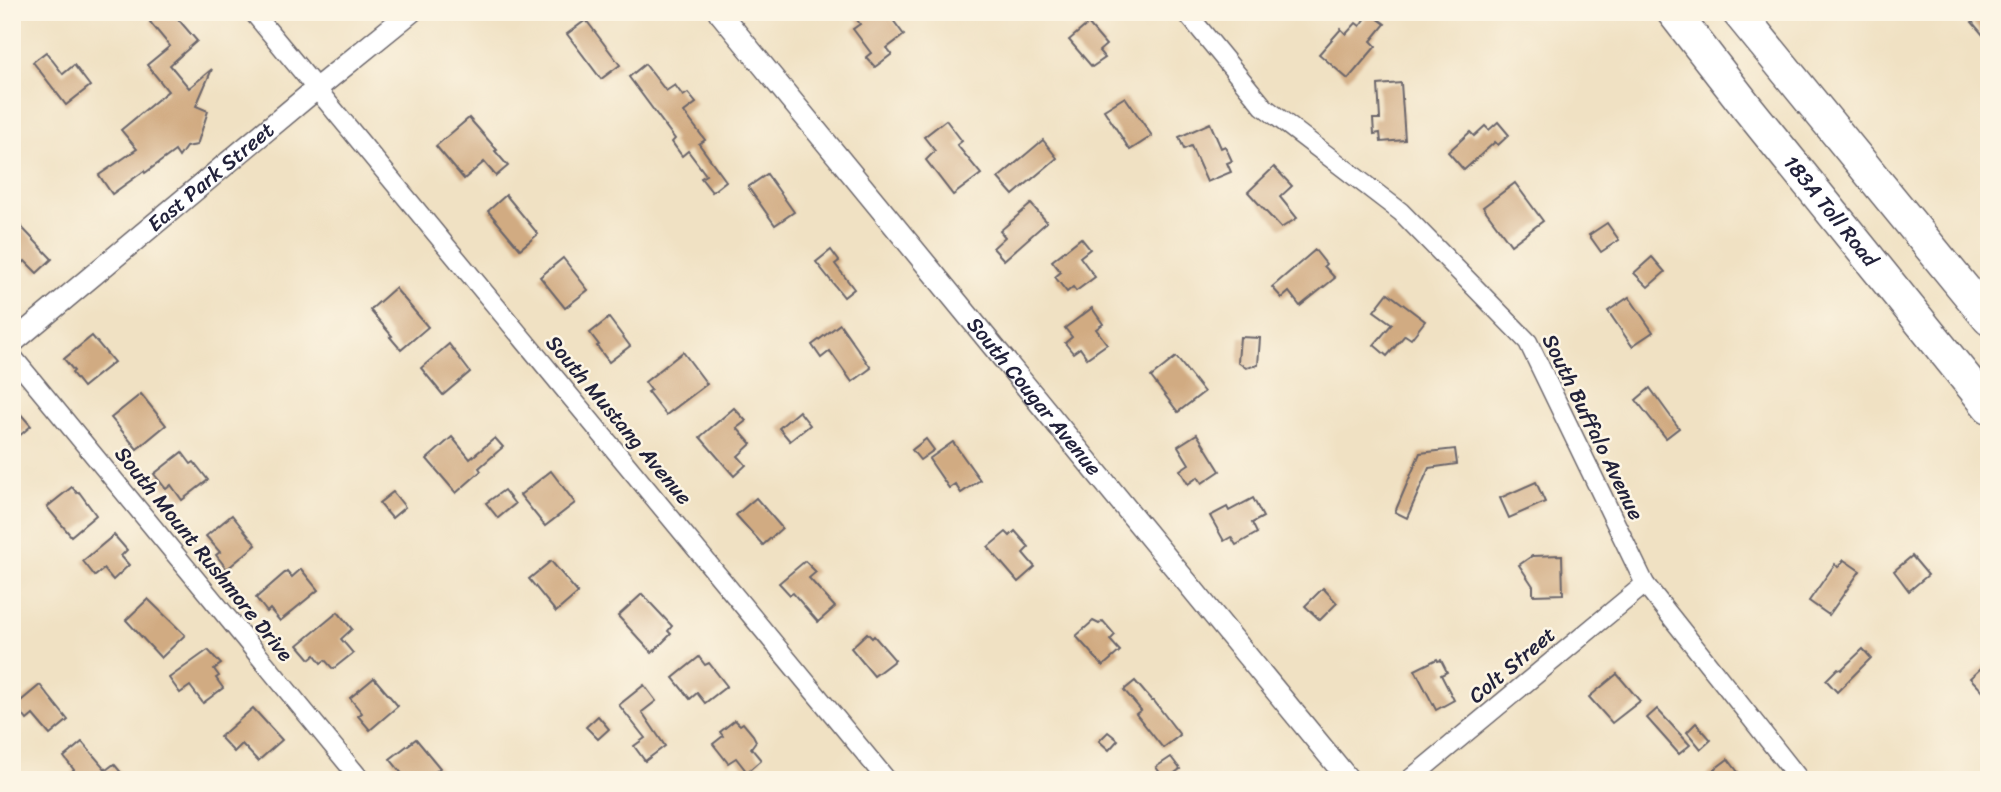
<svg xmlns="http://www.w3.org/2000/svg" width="2001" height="792" font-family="Sriracha,sans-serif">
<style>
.building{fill:#d1ab82}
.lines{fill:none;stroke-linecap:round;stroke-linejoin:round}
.minor-casing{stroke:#6a656b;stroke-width:21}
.tertiary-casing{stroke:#6a656b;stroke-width:24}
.motorway-casing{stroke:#6a656b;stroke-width:35}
.minor{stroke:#fff;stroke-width:18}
.tertiary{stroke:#fff;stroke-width:21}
.motorway{stroke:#fff;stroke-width:32}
.labels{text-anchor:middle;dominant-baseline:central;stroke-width:5;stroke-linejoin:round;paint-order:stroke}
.street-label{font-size:21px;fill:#22223b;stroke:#fcf5e5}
</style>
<rect width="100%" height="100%" fill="#fcf5e5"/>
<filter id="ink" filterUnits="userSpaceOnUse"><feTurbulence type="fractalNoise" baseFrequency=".0143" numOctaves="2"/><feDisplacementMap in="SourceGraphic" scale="14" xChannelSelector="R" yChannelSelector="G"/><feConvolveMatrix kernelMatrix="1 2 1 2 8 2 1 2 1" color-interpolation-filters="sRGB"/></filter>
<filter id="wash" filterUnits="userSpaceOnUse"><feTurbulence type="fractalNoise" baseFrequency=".00686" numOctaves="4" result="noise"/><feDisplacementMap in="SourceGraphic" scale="28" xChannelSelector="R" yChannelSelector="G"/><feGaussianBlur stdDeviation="1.57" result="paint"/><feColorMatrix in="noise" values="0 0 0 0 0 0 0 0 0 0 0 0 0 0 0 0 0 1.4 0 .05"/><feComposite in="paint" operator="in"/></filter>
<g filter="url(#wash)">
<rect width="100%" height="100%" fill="#f0e1c3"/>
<g id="blocks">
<g class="building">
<path d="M 161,12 L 172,12 L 197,41 L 170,65 L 189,88 L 212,69 L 196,106 L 208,111 L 197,145 L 186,147 L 179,157 L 175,151 L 145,173 L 144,171 L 112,194 L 99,175 L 137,149 L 121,130 L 168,91 L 147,65 L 170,46 L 150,22 Z"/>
<path d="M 851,12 L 887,12 L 904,35 L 887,48 L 892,54 L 875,67 L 866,57 L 871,53 L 853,29 L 860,24 Z"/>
<path d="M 1967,12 L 1989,12 L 1989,42 L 1972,22 L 1974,21 Z"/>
<path d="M 1370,13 L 1385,24 L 1371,41 L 1376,46 L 1348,79 L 1319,54 L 1341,29 L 1346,34 L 1356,23 L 1360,26 Z"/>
<path d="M 586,20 L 620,65 L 601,79 L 567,34 Z"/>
<path d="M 1088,24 L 1106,45 L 1099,51 L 1105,58 L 1092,67 L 1069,40 Z"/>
<path d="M 46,52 L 63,74 L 74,65 L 90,86 L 66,105 L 33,62 Z"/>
<path d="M 645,64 L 666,91 L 675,85 L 683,96 L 688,93 L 696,103 L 684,112 L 705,140 L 699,144 L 726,181 L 712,192 L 701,178 L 706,175 L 688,151 L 682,156 L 672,142 L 675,139 L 629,77 Z"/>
<path d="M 1401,83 L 1405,140 L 1381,142 L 1380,133 L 1374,134 L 1373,119 L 1380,119 L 1378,85 Z"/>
<path d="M 1125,97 L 1152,136 L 1130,150 L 1104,110 Z"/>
<path d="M 469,118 L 497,150 L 495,151 L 508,166 L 496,176 L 484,162 L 464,179 L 436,146 Z"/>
<path d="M 946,120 L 962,141 L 957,145 L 981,174 L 953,195 L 926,160 L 935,151 L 924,137 Z"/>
<path d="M 1498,122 L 1509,135 L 1498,145 L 1495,142 L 1464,170 L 1448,152 L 1470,132 L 1474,136 L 1485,126 L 1489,130 Z"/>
<path d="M 1210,123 L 1221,148 L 1225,146 L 1232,161 L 1227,163 L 1231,172 L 1207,182 L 1191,146 L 1184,149 L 1179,137 Z"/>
<path d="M 1043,140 L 1057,158 L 1013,195 L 998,178 Z"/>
<path d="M 1274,167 L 1292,186 L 1280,197 L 1297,218 L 1281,228 L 1248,192 Z"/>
<path d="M 767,174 L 794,212 L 775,225 L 748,187 Z"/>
<path d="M 1515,183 L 1543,221 L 1511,245 L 1483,207 Z"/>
<path d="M 506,195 L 538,234 L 520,249 L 488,211 Z"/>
<path d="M 1031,204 L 1047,222 L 1004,260 L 993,248 L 1005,237 L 1000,231 Z"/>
<path d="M 12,217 L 52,259 L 37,273 L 25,261 L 19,267 L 12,260 Z"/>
<path d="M 1607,223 L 1619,240 L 1601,252 L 1589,235 Z"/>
<path d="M 1081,238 L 1090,249 L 1080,257 L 1095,277 L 1076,291 L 1073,287 L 1067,292 L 1055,277 L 1061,272 L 1052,261 Z"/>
<path d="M 831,250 L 839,261 L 835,264 L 854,289 L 844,297 L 816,262 Z"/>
<path d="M 1315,250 L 1326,264 L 1324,266 L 1335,278 L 1300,306 L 1289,292 L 1282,298 L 1272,287 Z"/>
<path d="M 1652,257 L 1665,272 L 1648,287 L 1634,273 Z"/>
<path d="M 563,258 L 588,290 L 565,308 L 540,277 Z"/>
<path d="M 395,288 L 428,327 L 401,350 L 390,337 L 392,336 L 370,310 Z"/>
<path d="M 1388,293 L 1425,321 L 1411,339 L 1405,335 L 1387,356 L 1374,345 L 1392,324 L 1374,311 Z"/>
<path d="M 1629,297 L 1653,332 L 1632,346 L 1608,311 Z"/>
<path d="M 1092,308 L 1103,324 L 1096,329 L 1107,344 L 1087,358 L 1080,348 L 1073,353 L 1065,343 L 1072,337 L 1065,328 Z"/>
<path d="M 609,318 L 630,346 L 609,362 L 597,346 L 599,345 L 590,333 Z"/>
<path d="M 840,324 L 871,368 L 852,382 L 830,351 L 821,358 L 812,345 Z"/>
<path d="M 92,336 L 114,362 L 83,387 L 72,373 L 74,371 L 64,359 Z"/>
<path d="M 1240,337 L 1260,338 L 1258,365 L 1246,368 L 1238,362 Z"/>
<path d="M 449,344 L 470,372 L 443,395 L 421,368 Z"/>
<path d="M 683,352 L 707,384 L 666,415 L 648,392 L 651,390 L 645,382 Z"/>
<path d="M 1176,357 L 1204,392 L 1178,412 L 1151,377 Z"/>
<path d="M 1650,388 L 1679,428 L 1666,438 L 1636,400 Z"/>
<path d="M 141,394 L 166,425 L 137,449 L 111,418 Z"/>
<path d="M 12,404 L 31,426 L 12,442 Z"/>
<path d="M 734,408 L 746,421 L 737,428 L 751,444 L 738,456 L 746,465 L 734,476 L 700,437 Z"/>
<path d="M 799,411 L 810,425 L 790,441 L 779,428 Z"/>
<path d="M 1197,434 L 1220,471 L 1202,483 L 1198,477 L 1188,484 L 1180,470 L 1189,464 L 1178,446 Z"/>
<path d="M 452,437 L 470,459 L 495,438 L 503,447 L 479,468 L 481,471 L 456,493 L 427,459 Z"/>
<path d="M 926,439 L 934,450 L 920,460 L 912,450 Z"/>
<path d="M 953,442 L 980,480 L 961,493 L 955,484 L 949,488 L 929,459 Z"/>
<path d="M 1455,449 L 1457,464 L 1429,468 L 1407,518 L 1395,512 L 1420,453 Z"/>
<path d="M 182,452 L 191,464 L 194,462 L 208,480 L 182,500 L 171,485 L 166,489 L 154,474 Z"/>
<path d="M 551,471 L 575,503 L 545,526 L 520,495 Z"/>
<path d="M 1536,482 L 1545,502 L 1509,518 L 1500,498 Z"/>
<path d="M 72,487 L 77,493 L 79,492 L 96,515 L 71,536 L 47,507 Z"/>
<path d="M 504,490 L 515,504 L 498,518 L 486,503 Z"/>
<path d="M 393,492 L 405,507 L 392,518 L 379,503 Z"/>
<path d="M 756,498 L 782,528 L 763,545 L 736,515 Z"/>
<path d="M 1253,498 L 1263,517 L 1252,523 L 1257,533 L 1236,545 L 1231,537 L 1224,541 L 1210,516 L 1227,507 L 1229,511 Z"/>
<path d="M 232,515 L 256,545 L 227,569 L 216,555 L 220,552 L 206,536 Z"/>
<path d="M 1015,531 L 1029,547 L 1023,553 L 1035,567 L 1018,582 L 988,547 L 1006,532 L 1010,536 Z"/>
<path d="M 114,535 L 127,550 L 121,556 L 129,565 L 113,580 L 104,569 L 95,576 L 83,561 Z"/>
<path d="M 1562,555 L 1563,594 L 1533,595 L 1533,586 L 1519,565 L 1532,556 Z"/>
<path d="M 1912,556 L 1928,575 L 1909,591 L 1894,571 Z"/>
<path d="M 1844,560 L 1860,571 L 1829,615 L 1809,601 L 1835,564 L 1838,567 Z"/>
<path d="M 551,561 L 578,593 L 556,612 L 529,579 Z"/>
<path d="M 805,561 L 816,572 L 809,578 L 835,607 L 818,622 L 793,593 L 790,595 L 779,583 Z"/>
<path d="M 301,569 L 318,590 L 280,621 L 270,609 L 267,612 L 256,598 L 287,571 L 292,577 Z"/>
<path d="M 1323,588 L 1337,603 L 1320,620 L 1305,606 Z"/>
<path d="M 642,594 L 672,626 L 668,631 L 671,634 L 652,653 L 618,616 Z"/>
<path d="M 148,599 L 185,635 L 161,658 L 126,620 Z"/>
<path d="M 338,612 L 352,629 L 341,639 L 353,653 L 333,669 L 325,660 L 321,663 L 315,655 L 310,659 L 298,645 Z"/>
<path d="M 1093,621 L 1099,624 L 1103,621 L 1115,635 L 1110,640 L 1120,651 L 1103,666 L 1076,636 Z"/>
<path d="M 867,633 L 872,638 L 874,636 L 895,660 L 874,676 L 851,648 Z"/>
<path d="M 1863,649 L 1871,658 L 1837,692 L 1826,680 L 1838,668 L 1841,670 Z"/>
<path d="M 208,650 L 221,664 L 214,669 L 219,676 L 216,678 L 223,688 L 203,703 L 190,686 L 180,693 L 169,678 Z"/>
<path d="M 699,657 L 705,665 L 709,663 L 727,686 L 705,703 L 697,693 L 690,699 L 673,678 Z"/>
<path d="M 1437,659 L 1438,661 L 1441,660 L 1447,672 L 1441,675 L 1454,700 L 1436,710 L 1415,670 Z"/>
<path d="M 1989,661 L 1989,698 L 1970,678 Z"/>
<path d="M 1617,674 L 1640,701 L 1612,723 L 1589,697 Z"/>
<path d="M 374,678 L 398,706 L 370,730 L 358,716 L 362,713 L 350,698 Z"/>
<path d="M 1135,681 L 1152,701 L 1154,701 L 1180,735 L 1163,748 L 1136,714 L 1141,710 L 1124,690 Z"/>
<path d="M 40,685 L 68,720 L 50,735 L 33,715 L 27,720 L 16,705 Z"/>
<path d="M 644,685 L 656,701 L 642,712 L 665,746 L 645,761 L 634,746 L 645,738 L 619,705 Z"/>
<path d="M 253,708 L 282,740 L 258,761 L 242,744 L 234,752 L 220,737 Z"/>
<path d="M 1657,709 L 1690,745 L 1679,754 L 1647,718 Z"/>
<path d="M 598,716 L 609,729 L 598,739 L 586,727 Z"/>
<path d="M 735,720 L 740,725 L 743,723 L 753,735 L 756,741 L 751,748 L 761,760 L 747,772 L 736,758 L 728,763 L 713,744 L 723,736 L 720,732 Z"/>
<path d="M 1696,723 L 1711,740 L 1701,749 L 1687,732 Z"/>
<path d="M 1108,732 L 1118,740 L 1109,750 L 1099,741 Z"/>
<path d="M 416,739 L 440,768 L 426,780 L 407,780 L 390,759 Z"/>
<path d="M 82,742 L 106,770 L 114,764 L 127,780 L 78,780 L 72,772 L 74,770 L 64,757 Z"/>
<path d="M 1171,757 L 1180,769 L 1165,780 L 1156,767 Z"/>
<path d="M 1728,759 L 1744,780 L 1701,780 L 1716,768 Z"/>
</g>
</g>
</g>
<g filter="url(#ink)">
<use href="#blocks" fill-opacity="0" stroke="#6a656b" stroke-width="2"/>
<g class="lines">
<g class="minor-casing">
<g id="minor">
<path d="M 253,12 L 887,780"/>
<path d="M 1186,12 L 1263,106 L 1401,212 L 1528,342 L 1645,584 L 1800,780"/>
<path d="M 12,356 L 361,780"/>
<path d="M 1409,780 L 1645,584"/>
</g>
</g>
<g class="tertiary-casing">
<g id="tertiary">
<path id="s1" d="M 719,12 L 1349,780"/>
<path id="s2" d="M 12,343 L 316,89 L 411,12"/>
</g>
</g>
<g class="motorway-casing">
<g id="motorway">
<path id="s3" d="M 1673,12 L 1746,106 L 1989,407"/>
<path d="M 1738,12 L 1989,319"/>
</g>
</g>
<use href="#minor" class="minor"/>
<use href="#tertiary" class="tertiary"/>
<use href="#motorway" class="motorway"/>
</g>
</g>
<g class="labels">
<g class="street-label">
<text stroke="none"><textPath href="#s2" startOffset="259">East Park Street</textPath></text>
<text stroke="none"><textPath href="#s3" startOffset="254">183A Toll Road</textPath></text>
<text stroke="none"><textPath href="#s1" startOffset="497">South Cougar Avenue</textPath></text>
<text transform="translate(619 420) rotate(50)">South Mustang Avenue</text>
<text transform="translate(1593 427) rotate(64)">South Buffalo Avenue</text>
<text transform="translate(204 554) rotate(51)">South Mount Rushmore Drive</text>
<text transform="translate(1512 665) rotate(-40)">Colt Street</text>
</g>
</g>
<rect width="2001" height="792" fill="none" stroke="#fcf5e5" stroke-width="42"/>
</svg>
